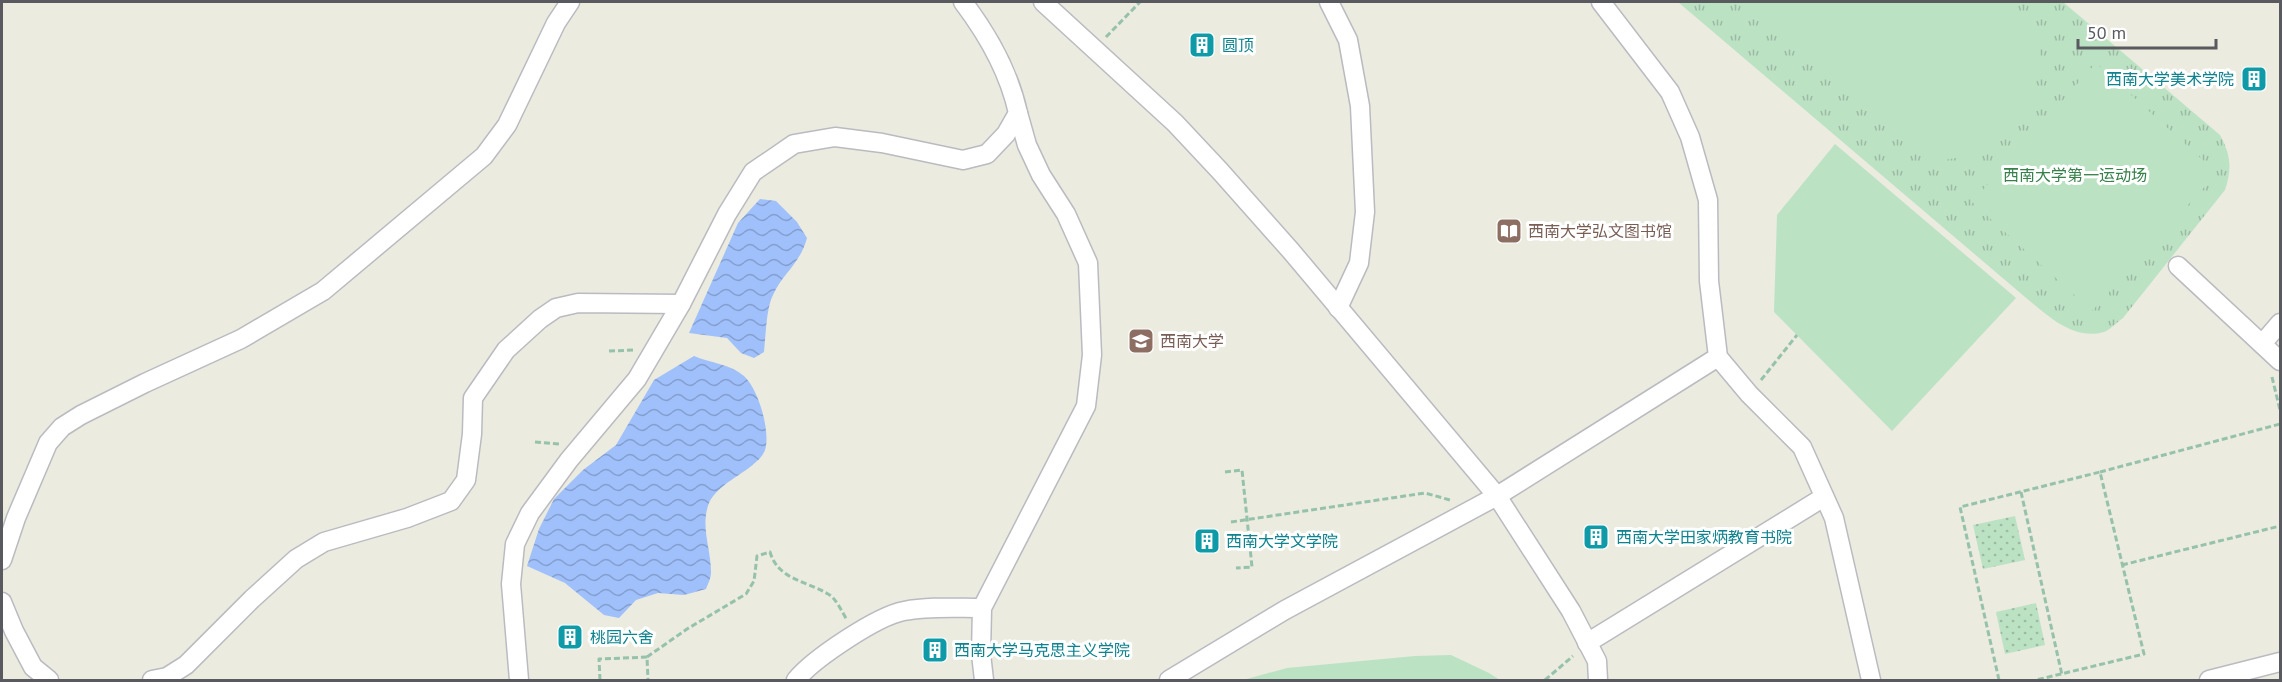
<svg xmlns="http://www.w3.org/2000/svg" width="2282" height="682" font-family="'PT Sans','Noto Sans SC',sans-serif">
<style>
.grass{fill:url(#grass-dots)}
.park{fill:url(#park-tufts)}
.pitch{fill:#bce2c4}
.water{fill:url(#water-waves)}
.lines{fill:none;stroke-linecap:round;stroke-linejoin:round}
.minor-casing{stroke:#babbc1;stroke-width:21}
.path{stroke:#96c2ac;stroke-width:3;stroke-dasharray:6 3;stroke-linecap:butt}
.minor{stroke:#fff;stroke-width:18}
.labels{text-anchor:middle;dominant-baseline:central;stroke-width:6;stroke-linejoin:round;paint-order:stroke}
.culture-label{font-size:16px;fill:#0d838f;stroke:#fff;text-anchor:start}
.park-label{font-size:16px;fill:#37804a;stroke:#fff}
.education-label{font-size:16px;fill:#785e54;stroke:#fff;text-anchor:start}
</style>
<defs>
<pattern id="grass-dots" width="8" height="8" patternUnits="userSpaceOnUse" patternTransform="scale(1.5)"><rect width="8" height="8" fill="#bce2c4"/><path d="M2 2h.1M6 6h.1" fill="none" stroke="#9cbaa3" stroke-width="1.8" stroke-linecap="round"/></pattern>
<pattern id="park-tufts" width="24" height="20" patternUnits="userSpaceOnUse" patternTransform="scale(1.5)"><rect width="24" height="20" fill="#bce2c4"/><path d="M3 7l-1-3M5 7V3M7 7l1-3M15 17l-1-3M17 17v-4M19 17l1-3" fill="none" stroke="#9cbaa3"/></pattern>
<pattern id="water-waves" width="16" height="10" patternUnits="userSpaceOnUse" patternTransform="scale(1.5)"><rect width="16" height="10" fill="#9fc0fb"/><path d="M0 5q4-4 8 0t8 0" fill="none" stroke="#849fcf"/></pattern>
</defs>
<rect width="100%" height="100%" fill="#ebebdf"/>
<g class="grass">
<path d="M 2015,516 L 2025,560 L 1983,569 L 1973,525 Z"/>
<path d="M 2036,603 L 2045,645 L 2005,654 L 1996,612 Z"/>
</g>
<path class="park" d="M 1678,2 L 2063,2 L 2220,135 C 2231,155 2232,169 2225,190 L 2123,318 C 2117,322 2110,330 2104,332 C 2073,341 2047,315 2025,297 Z"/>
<g class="pitch">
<path d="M 1741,2 L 2001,2 C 2019,13 2036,29 2039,51 C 2047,102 1985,167 1933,159 C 1927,158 1919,152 1913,149 Z"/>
<path d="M 2096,63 L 2217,173 L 2092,311 L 1972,202 Z"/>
<path d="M 1835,144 L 2016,298 L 1892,431 L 1774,312 L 1777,215 Z"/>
<path d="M 1451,655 L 1489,673 L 1500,680 L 1243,680 L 1287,668 L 1415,656 Z"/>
</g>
<g class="water">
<path d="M 760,199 L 776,201 L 797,222 L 807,238 C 800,264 783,273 773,295 C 766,309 766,336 764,352 L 754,358 L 741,353 L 727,338 L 689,333 L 738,223 Z"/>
<path d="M 694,356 C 711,363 730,364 744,376 C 758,388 771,432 765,450 C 764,453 760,459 757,461 C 743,475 718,484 709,503 C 700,526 711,549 711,572 C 711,578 708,584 706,589 L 684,595 L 658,593 L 636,600 L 619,618 L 604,615 L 565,583 L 527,566 L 539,529 L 554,499 L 583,470 L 616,445 L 654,380 Z"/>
</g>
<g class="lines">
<g class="minor-casing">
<g id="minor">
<path d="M 1043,2 L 1175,123 L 1220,171 L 1291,251 L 1497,496 L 1571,611 L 1597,661 L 1598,680"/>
<path d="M 1329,2 L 1348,40 L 1360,106 L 1365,212 L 1359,263 L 1338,308"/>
<path d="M 1601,2 L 1670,92 L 1690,137 L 1708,200 L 1709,281 L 1718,357 L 1749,394 L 1802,447 L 1834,518 L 1871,680"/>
<path d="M 2178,266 L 2280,361"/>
<path d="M 2262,344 L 2280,323"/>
<path d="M 2,560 L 16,518 L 48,443 L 62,427 L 81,415 L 145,383 L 241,339 L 323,291 L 484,156 L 507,125 L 556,23 L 570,2"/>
<path d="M 2,602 L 14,631 L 33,667 L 49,680"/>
<path d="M 1587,643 L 1824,497"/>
<path d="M 152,680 L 167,677 L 186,665 L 252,599 L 296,559 L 324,542 L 407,518 L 451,501 L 466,480 L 472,434 L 473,398 L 506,350 L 540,319 L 556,308 L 578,303 L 681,304"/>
<path d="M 519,680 L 511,584 L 515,544 L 530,513 L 569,460 L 637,379 L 681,304 L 727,214 L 753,172 L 794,144 L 835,137 L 882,143 L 963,160 L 987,154 L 1006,134 L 1018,113 C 1009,72 988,35 963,2"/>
<path d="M 796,680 C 813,659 877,616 904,611 C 929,606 956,608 982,608"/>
<path d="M 984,680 L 981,654 L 982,608 L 1086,406 L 1092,355 L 1088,263 L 1066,214 L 1041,175 L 1027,145 L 1018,113"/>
<path d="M 1169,680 L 1285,610 L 1497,496 L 1718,357"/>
<path d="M 2209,680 L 2280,662"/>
</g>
</g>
<g class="path">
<path d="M 1106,37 L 1140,2"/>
<path d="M 609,351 L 635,350"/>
<path d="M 2272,377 L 2280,410"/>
<path d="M 1761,380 L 1797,335"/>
<path d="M 535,442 L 560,444"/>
<path d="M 1225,472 L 1242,470 L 1252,567 L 1236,568"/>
<path d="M 2100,472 L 2280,424"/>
<path d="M 2021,492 L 2062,675"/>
<path d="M 1231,522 L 1425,493 L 1450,500"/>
<path d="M 2122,565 L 2280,526"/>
<path d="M 647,657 L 687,629 L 746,594 L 754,581 L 757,556 L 770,552 C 778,580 807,581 828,594 C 836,598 842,612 847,620"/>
<path d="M 600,680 L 599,659 L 647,657 L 648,680"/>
<path d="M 1545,680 L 1573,656"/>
<path d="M 1999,680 L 1960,507 L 2100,472 L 2144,654 L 2036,680"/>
</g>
<use href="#minor" class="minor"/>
</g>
<defs>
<g id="building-square" transform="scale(1.35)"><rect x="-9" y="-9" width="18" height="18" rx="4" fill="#0f9aa8" stroke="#fff"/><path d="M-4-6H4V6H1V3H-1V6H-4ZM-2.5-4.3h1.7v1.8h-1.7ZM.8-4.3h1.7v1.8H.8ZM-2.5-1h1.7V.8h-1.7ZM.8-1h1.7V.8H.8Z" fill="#fff"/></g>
<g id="library-square" transform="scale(1.35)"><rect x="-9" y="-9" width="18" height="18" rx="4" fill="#8d6e63" stroke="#fff"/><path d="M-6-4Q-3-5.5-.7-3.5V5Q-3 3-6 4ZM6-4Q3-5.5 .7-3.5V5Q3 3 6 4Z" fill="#fff"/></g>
<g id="university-square" transform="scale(1.35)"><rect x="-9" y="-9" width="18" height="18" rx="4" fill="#8d6e63" stroke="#fff"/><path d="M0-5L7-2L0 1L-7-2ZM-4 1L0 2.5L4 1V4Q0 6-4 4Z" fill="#fff"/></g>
</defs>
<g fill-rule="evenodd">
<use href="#building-square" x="1202" y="45"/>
<use href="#building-square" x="2254" y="79"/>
<use href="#library-square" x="1509" y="231"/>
<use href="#university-square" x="1141" y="341"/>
<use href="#building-square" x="1596" y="537"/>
<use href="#building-square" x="1207" y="541"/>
<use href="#building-square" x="570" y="637"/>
<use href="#building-square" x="935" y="650"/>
</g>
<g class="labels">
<g class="culture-label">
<text x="1222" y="45">圆顶</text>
<text x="2234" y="79" text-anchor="end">西南大学美术学院</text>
<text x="1616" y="537">西南大学田家炳教育书院</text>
<text x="1226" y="541">西南大学文学院</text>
<text x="590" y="637">桃园六舍</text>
<text x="954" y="650">西南大学马克思主义学院</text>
</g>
<g class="park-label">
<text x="2075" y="175">西南大学第一运动场</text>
</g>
<g class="education-label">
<text x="1528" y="231">西南大学弘文图书馆</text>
<text x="1160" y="341">西南大学</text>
</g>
</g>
<rect width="2282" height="682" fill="none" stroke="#585a60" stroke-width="6"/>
<path d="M2078 39v9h138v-9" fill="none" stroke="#585a60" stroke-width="3"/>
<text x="2087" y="39" font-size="18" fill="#585a60" stroke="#ffffff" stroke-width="4.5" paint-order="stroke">50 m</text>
</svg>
